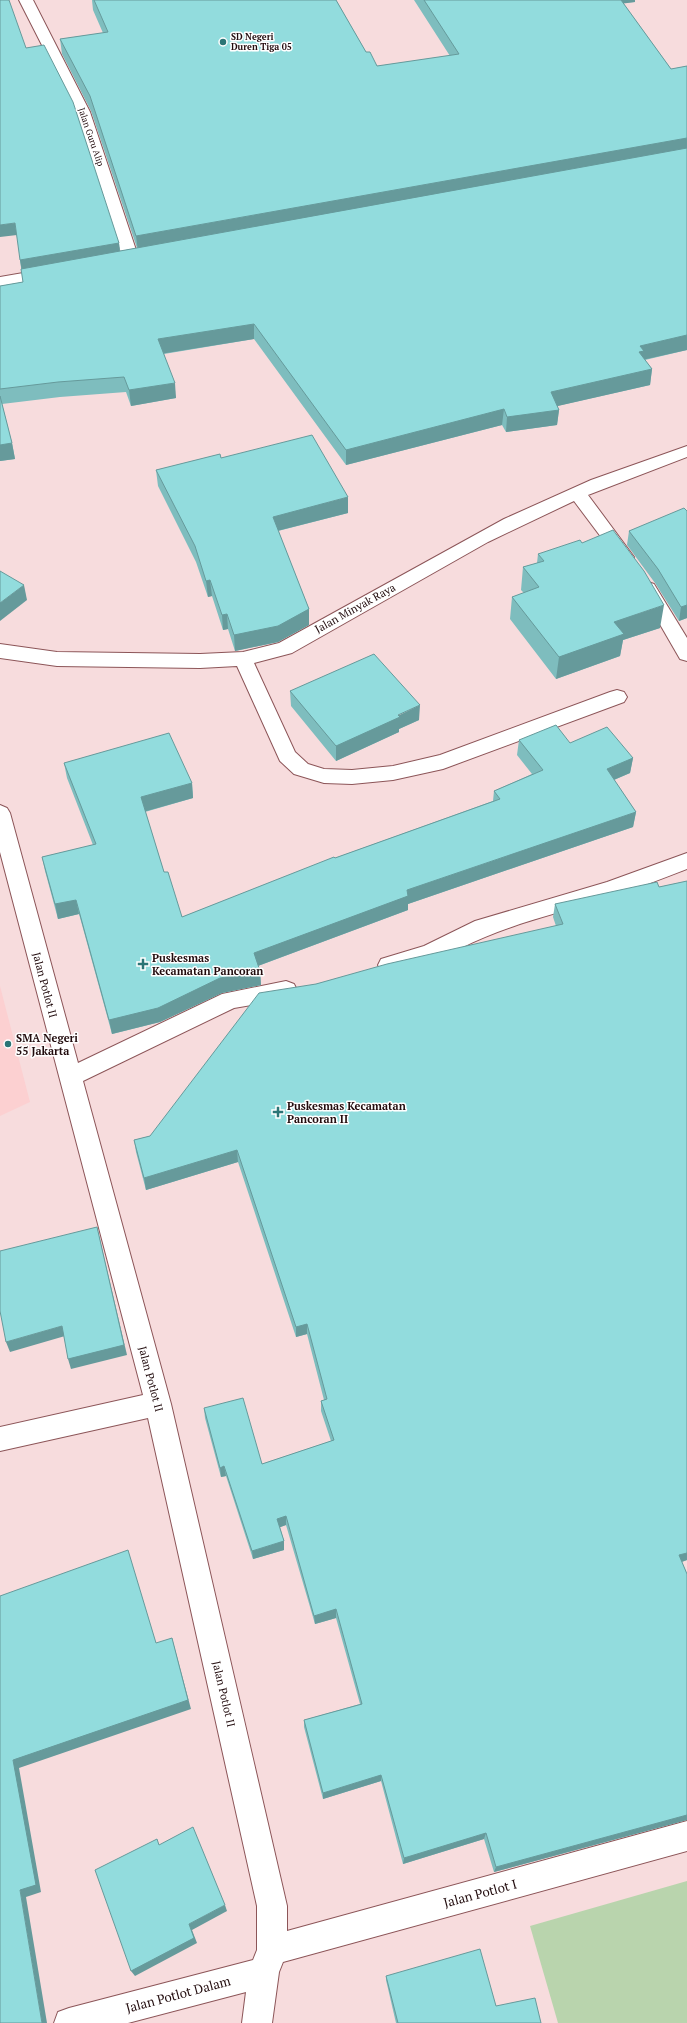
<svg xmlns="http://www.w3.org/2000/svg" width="687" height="2023" font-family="'PT Serif',serif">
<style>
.built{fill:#fcd0d1}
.green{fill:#b9d4ad}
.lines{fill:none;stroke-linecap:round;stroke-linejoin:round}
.street-casing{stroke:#8c5558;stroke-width:2}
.street{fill:#fff;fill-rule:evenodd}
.wall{fill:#7ebdbe}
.shaded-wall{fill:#669a9b}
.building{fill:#92dcdd;stroke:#669a9b}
.poi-dot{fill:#2b7576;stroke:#fff;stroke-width:1.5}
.labels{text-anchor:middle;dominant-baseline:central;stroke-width:3;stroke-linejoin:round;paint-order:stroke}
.far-poi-label{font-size:9px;font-weight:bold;fill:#220c0e;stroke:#fff;text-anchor:start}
.far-street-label{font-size:9px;fill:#220c0e;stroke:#fff}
.street-label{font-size:11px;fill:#220c0e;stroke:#fff}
.poi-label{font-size:11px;font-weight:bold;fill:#220c0e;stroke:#fff;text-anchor:start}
.near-street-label{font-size:13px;fill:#220c0e;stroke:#fff}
</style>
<rect width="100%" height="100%" fill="#f7dcdd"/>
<path class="built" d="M 0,986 L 30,1102 L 0,1116 Z"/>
<path class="green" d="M 687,1881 L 687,2023 L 558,2023 L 530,1926 Z"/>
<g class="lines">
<g class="street-casing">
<g id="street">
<path d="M 19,0 L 33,0 L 90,112 L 139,259 L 136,262 L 126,262 L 123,259 L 76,112 Z"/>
<path d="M 52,268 L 58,270 L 60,273 L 58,276 L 0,287 L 0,277 Z"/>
<path d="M 687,446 L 687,457 L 588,495 L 631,553 L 634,557 L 631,561 L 625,563 L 619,561 L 574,501 L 488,542 L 292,653 L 254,663 L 295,752 L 308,764 L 324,769 L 352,770 L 393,766 L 440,755 L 610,692 L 617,690 L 624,692 L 627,697 L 624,702 L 443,769 L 393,780 L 352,784 L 324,783 L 294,774 L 280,761 L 237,666 L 200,668 L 57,666 L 0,658 L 0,644 L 57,652 L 200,654 L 243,652 L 279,643 L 504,519 L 591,480 Z"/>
<path d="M 648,582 L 654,584 L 687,638 L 687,661 L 680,659 L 639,588 L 642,584 Z"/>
<path d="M 0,805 L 7,808 L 10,813 L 78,1063 L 222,994 L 286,981 L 294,984 L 297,990 L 294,996 L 286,999 L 234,1008 L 83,1081 L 171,1404 L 287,1906 L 287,1931 L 687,1821 L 687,1851 L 283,1962 L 279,1972 L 272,2023 L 242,2023 L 246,1992 L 128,2023 L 54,2023 L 58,2012 L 69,2008 L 253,1960 L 257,1950 L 257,1906 L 148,1418 L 0,1451 L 0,1427 L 143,1395 L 0,852 Z"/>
<path d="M 687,853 L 687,869 C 661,879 636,889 610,897 C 560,913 508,924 461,948 C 442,957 402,978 381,971 L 378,965 L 381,959 L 424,946 L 475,921 L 607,882 Z"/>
</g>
</g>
<use href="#street" class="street"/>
</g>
<g class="wall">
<path d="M 92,0 L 336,0 L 366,52 L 377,66 L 450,56 L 414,0 L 635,0 L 635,2 L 623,3 L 671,69 L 687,66 L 687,350 L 645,360 L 652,369 L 650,385 L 557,406 L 559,410 L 557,425 L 506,432 L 502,425 L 346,465 L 254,339 L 164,354 L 176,398 L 131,406 L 126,392 L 60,397 L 2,404 L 12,443 L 15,459 L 0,461 L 0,286 L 23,282 L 20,260 L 26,48 L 119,243 L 120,251 L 137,248 L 91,111 L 62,54 L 60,39 L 103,33 L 93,10 Z"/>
<path d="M 221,458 L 348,513 L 278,531 L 309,609 L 309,625 L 278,642 L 235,651 L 228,629 L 223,630 L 212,596 L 208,597 L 196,562 L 158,486 L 156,470 Z"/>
<path d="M 687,511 L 687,618 L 679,621 L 655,583 L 627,545 L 629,531 Z"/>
<path d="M 538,554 L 660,628 L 623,640 L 620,656 L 556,679 L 510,619 L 512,597 L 524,593 L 521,590 L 523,567 L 537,563 Z"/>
<path d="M 290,691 L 419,720 L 399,729 L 399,732 L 336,761 L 291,706 Z"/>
<path d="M 519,740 L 570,743 L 633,758 L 630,773 L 614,780 L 636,812 L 633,827 L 408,904 L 408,910 L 258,966 L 260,971 L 261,985 L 222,993 L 160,1022 L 112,1034 L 79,914 L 58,919 L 45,871 L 42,857 L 93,845 L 67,778 L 64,763 L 192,783 L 193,798 L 145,812 L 164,872 L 182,917 L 335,858 L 493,801 L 494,791 L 532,774 L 517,755 Z"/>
<path d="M 687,881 L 687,1560 L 682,1562 L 687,1574 L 687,1821 L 687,1820 L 494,1872 L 484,1839 L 403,1864 L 381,1781 L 323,1799 L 304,1727 L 304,1720 L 360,1704 L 336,1618 L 315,1624 L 286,1525 L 280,1527 L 284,1541 L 284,1550 L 253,1559 L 226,1476 L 221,1477 L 205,1418 L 204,1408 L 262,1464 L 331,1441 L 321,1411 L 321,1401 L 324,1400 L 307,1334 L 296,1337 L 238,1162 L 146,1190 L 136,1152 L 134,1140 L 150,1136 L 316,984 L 556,926 L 553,917 L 555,904 L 659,887 Z"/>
<path d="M 386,1976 L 496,2006 L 541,2023 L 396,2023 L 386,1980 Z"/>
</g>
<g class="shaded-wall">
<path d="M 613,0 L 635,0 L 635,2 L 612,5 Z"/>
<path d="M 687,138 L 687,151 L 138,251 L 136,236 Z"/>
<path d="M 15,223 L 17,235 L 0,237 L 0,225 Z"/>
<path d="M 119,243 L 120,254 L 22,272 L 20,260 Z"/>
<path d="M 254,324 L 254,339 L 160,354 L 158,339 Z"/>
<path d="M 687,335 L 687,350 L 642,360 L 637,367 L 640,346 Z"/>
<path d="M 652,369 L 650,385 L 549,408 L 551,392 Z"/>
<path d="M 175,383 L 176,398 L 131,406 L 129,390 Z"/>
<path d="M 504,409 L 502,425 L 346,465 L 346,450 Z"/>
<path d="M 559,410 L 557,425 L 506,432 L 507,417 Z"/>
<path d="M 12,443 L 15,459 L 0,461 L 0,445 Z"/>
<path d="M 348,497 L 348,513 L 273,532 L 273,517 Z"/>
<path d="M 210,580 L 212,596 L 208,597 L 206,581 Z"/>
<path d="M 24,585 L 27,600 L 0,621 L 0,603 Z"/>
<path d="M 664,605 L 660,628 L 623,640 L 620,656 L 556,679 L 559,657 L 614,622 Z"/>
<path d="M 687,605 L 687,618 L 679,621 L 681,607 Z"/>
<path d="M 309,609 L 309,625 L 278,642 L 235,651 L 234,635 Z"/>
<path d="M 227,614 L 228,629 L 223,630 L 222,615 Z"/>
<path d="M 420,705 L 419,720 L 399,729 L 399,732 L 336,761 L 336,746 Z"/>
<path d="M 633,758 L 630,773 L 604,784 L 607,769 Z"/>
<path d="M 192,783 L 193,798 L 143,812 L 141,797 Z"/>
<path d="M 636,812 L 633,827 L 408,904 L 408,910 L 255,967 L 254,953 L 407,890 Z"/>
<path d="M 76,900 L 79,914 L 58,919 L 55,904 Z"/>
<path d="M 260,971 L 261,985 L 222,993 L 160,1022 L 112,1034 L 109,1020 L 220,978 Z"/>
<path d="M 237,1150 L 238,1162 L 146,1190 L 144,1178 Z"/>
<path d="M 97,1227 L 127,1355 L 71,1369 L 68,1359 Z"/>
<path d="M 307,1324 L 307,1334 L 296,1337 L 296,1327 Z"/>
<path d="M 62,1326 L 65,1336 L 10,1352 L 6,1342 Z"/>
<path d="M 224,1466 L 226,1476 L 221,1477 L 220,1468 Z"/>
<path d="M 286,1516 L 286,1525 L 278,1528 L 277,1519 Z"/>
<path d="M 284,1541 L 284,1550 L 253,1559 L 252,1551 Z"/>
<path d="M 687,1553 L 687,1560 L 675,1564 L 679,1555 Z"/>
<path d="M 336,1609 L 336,1618 L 315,1624 L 314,1616 Z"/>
<path d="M 172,1638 L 191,1709 L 19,1768 L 41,1892 L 26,1897 L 47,2023 L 42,2023 L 20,1890 L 13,1760 Z"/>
<path d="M 381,1775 L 381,1781 L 323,1799 L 323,1793 Z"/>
<path d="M 687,1815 L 687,1820 L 494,1872 L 496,1867 Z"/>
<path d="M 486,1833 L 484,1839 L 403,1864 L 404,1858 Z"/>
<path d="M 225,1905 L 227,1911 L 192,1930 L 197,1943 L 135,1976 L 131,1971 L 189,1924 Z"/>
</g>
<g class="building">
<path d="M 0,0 L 9,0 L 26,48 L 44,45 L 73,102 L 119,243 L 20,260 L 15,223 L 0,225 Z"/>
<path d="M 94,0 L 336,0 L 366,52 L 370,52 L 377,66 L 459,54 L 424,0 L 621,0 L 671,69 L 687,66 L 687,138 L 136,236 L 90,96 L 60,39 L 108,32 Z"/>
<path d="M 687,148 L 687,335 L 640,346 L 644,351 L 639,352 L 652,369 L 551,392 L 559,410 L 507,417 L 504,409 L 346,450 L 254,324 L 158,339 L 175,383 L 129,390 L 124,377 L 58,382 L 0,389 L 0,286 L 23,282 L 21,269 Z"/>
<path d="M 0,396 L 12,443 L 0,445 Z"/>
<path d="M 312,435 L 348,497 L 273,517 L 309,609 L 278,626 L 234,635 L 227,614 L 222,615 L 210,580 L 206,581 L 195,546 L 156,470 L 220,454 L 221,458 Z"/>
<path d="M 684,508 L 687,511 L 687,605 L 681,607 L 658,569 L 629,531 Z"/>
<path d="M 613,530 L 644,571 L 664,605 L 614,622 L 624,634 L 559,657 L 512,597 L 539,587 L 523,567 L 544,561 L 538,554 L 580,540 L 582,543 Z"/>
<path d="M 0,571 L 24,585 L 0,603 Z"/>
<path d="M 374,654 L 420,705 L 398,715 L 400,717 L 336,746 L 290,691 Z"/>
<path d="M 556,725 L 570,743 L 607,727 L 633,758 L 607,769 L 636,812 L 407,890 L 408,896 L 254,953 L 260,971 L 220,978 L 158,1008 L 109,1020 L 76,900 L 55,904 L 42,857 L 96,844 L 64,763 L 169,733 L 192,783 L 141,797 L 164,872 L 168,872 L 182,917 L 334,857 L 335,858 L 500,799 L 494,791 L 543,770 L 519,740 Z"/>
<path d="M 687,881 L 687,1553 L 679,1555 L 687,1574 L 687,1815 L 496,1867 L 486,1833 L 404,1858 L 381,1775 L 323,1793 L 304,1720 L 362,1704 L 336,1609 L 314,1616 L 286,1516 L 277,1519 L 284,1541 L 252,1551 L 224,1466 L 220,1468 L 204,1408 L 243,1398 L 262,1464 L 334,1440 L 321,1401 L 327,1399 L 307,1324 L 296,1327 L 237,1150 L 144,1178 L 134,1140 L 150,1136 L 259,993 L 316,984 L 387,964 L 563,924 L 555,904 L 657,882 L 659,887 Z"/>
<path d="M 97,1227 L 124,1345 L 68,1359 L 62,1326 L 6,1342 L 0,1311 L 0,1251 Z"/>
<path d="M 128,1550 L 156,1643 L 172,1638 L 188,1700 L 13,1760 L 36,1885 L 20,1890 L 42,2023 L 0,2023 L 0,1596 Z"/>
<path d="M 193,1827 L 225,1905 L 189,1924 L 194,1938 L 131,1971 L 95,1870 L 157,1839 L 159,1845 Z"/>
<path d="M 480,1949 L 496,2006 L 535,1998 L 541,2023 L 398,2023 L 386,1976 Z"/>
</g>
<g class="poi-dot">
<circle cx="223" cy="42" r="4"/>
<path d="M141 958h4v4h4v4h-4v4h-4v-4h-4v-4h4z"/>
<circle cx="8" cy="1044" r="4"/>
<path d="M276 1106h4v4h4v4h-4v4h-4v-4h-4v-4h4z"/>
</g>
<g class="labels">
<g class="far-poi-label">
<text x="231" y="37">SD Negeri<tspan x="231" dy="10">Duren Tiga 05</tspan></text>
</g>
<g class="far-street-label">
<text transform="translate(91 137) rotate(71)">Jalan Guru Alip</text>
</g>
<g class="street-label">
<text transform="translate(355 608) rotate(-29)">Jalan Minyak Raya</text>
<text transform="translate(45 985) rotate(75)">Jalan Potlot II</text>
<text transform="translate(151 1379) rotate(75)">Jalan Potlot II</text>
<text transform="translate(224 1694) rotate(77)">Jalan Potlot II</text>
</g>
<g class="poi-label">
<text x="152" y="958">Puskesmas<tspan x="152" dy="13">Kecamatan Pancoran</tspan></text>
<text x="16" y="1038">SMA Negeri<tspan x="16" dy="13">55 Jakarta</tspan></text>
<text x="287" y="1106">Puskesmas Kecamatan<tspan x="287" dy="13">Pancoran II</tspan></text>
</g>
<g class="near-street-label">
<text transform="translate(480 1893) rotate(-15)">Jalan Potlot I</text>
<text transform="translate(178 1994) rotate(-15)">Jalan Potlot Dalam</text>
</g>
</g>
</svg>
